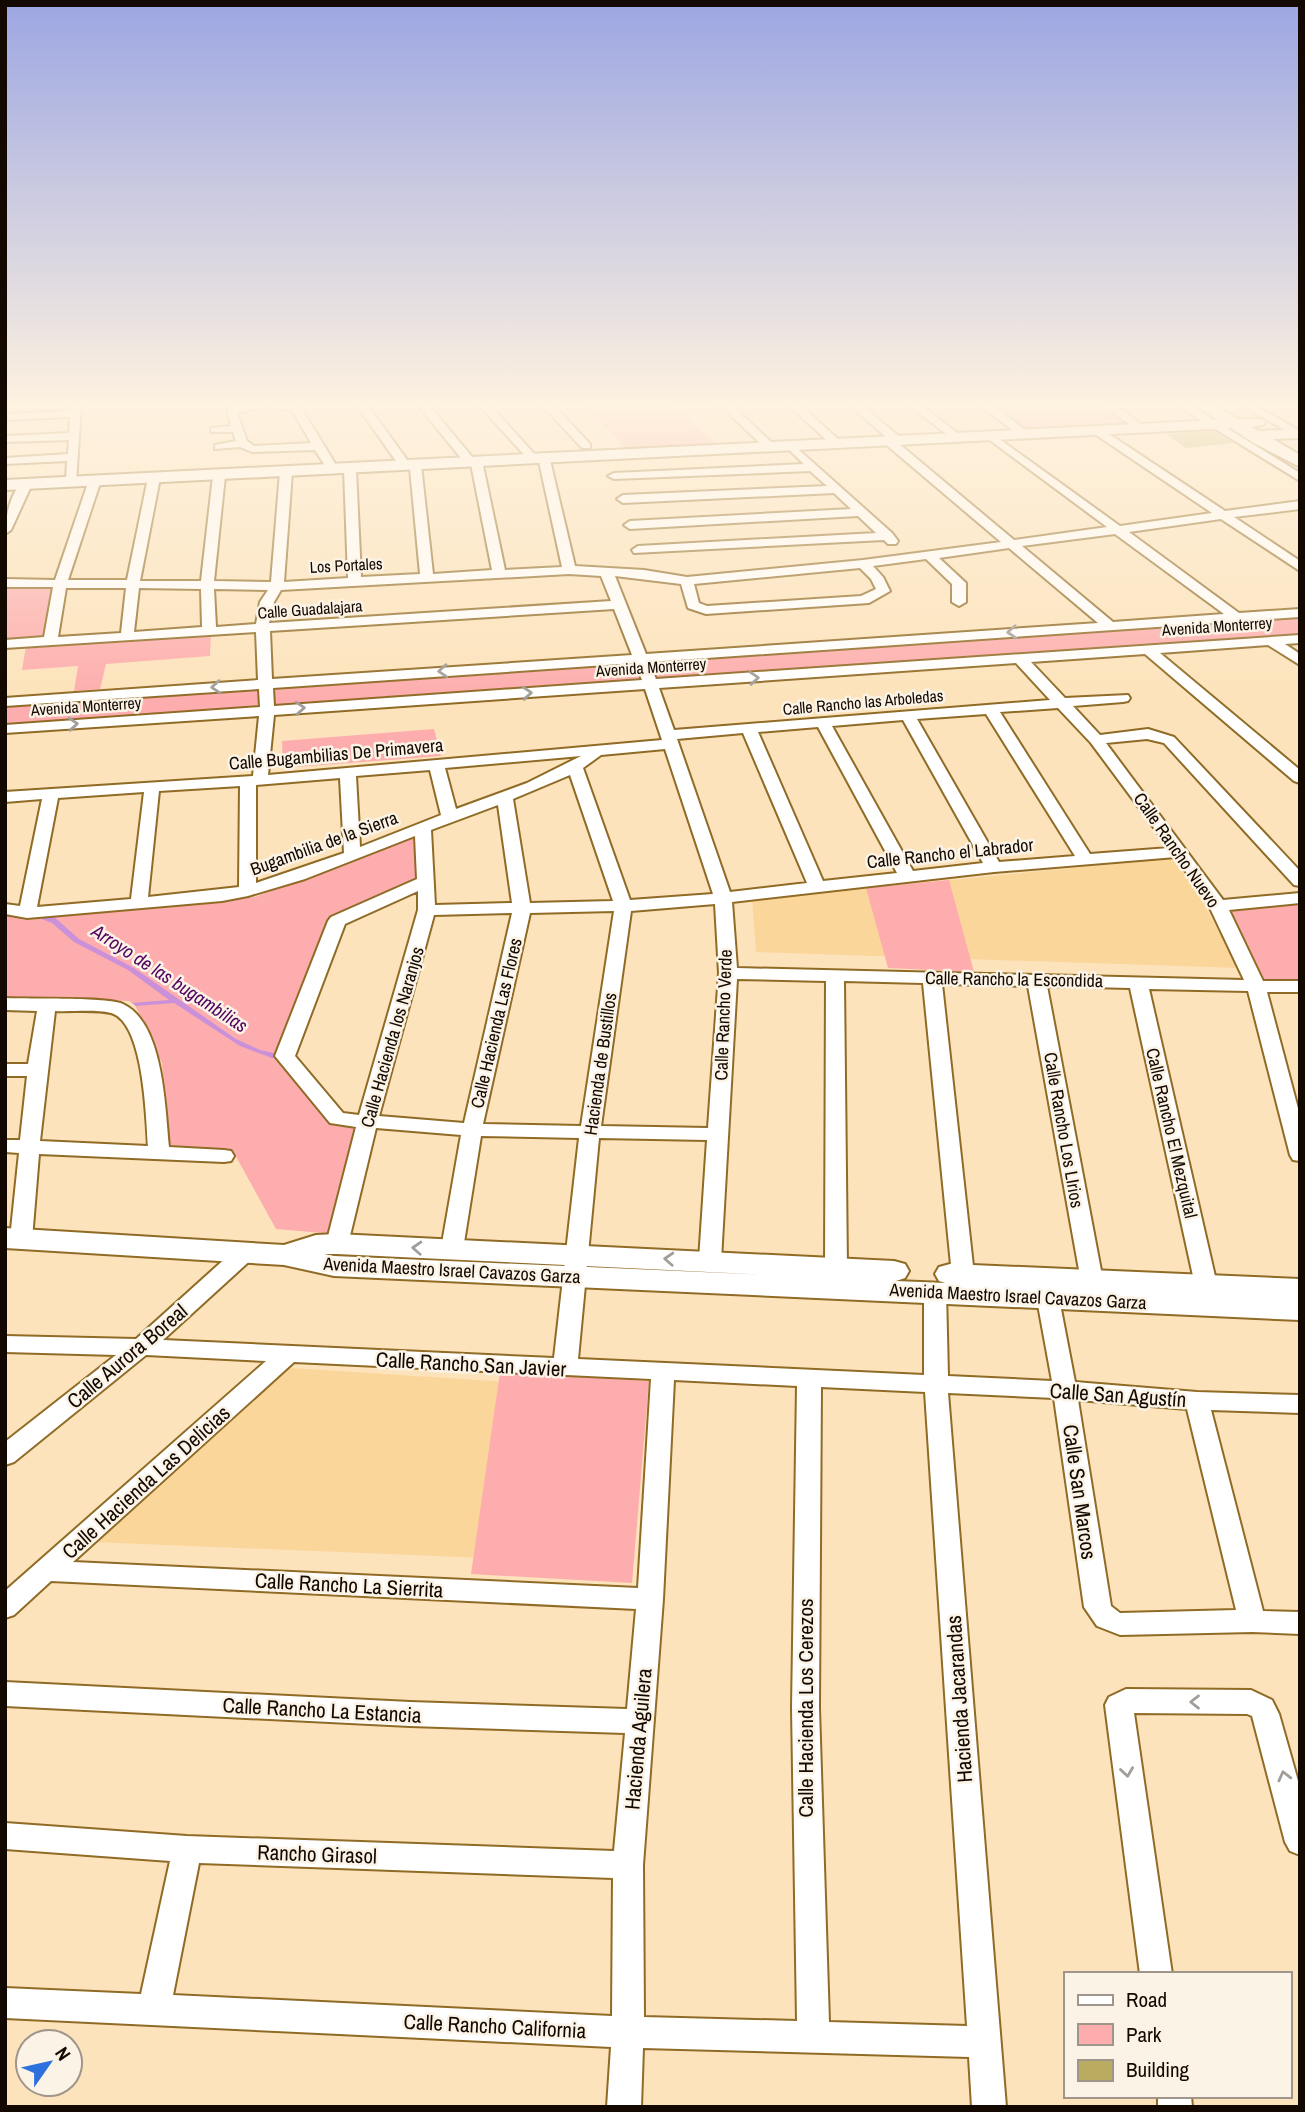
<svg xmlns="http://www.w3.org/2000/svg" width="1305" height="2112" font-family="'Archivo Narrow',sans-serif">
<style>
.built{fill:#fbd69b}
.green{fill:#fdadad}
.water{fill:#ca90d9}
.building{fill:#b9ac61}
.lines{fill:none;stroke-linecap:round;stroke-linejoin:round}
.street-casing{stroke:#906b26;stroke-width:4}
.secondary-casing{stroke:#906b26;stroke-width:4}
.street{fill:#fff;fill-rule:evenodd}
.secondary{fill:#fff;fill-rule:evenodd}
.oneway{stroke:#a19d99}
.labels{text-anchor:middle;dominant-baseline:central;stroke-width:5;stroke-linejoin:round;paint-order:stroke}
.far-street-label{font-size:16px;fill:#140900;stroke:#fbf3e6}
.street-label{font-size:18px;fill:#140900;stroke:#fbf3e6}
.water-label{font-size:19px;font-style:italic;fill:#510361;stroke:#fbf3e6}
.near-street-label{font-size:21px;fill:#140900;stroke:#fbf3e6}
</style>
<rect width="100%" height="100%" fill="#fce3bb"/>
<g class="built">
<path d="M 1178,858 L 1239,968 L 756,952 L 752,899 Z"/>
<path d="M 290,1368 L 510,1382 L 483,1558 L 94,1542 Z"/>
</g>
<g class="green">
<path d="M 581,403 L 671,403 L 716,444 L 627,449 Z"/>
<path d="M 984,403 L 1101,403 L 1136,426 L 1024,432 Z"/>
<path d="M 5,586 L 53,587 L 44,639 L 5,642 Z"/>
<path d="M 1300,613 L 1300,639 L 5,731 L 5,701 Z"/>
<path d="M 211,634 L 210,656 L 106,664 L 100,689 L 74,691 L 78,666 L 22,670 L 26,646 Z"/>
<path d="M 434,729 L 441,756 L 283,768 L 282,741 Z"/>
<path d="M 416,835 L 421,880 L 331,920 L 278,1054 L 337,1119 L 367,1123 L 334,1234 L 276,1229 L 234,1153 L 168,1150 L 162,1063 L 135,1005 L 129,1001 L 5,998 L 5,914 L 25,920 L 255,897 Z"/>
<path d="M 949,880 L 974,972 L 888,968 L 866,888 Z"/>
<path d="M 1300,902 L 1300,982 L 1263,981 L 1229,909 Z"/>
<path d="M 500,1372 L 649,1381 L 632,1583 L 471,1574 Z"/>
</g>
<path class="water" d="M 53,916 L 79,939 L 134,968 L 236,1039 L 260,1050 L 278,1054 L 280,1058 L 272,1058 L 240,1046 L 174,1003 L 136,1006 L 132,1003 L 169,1000 L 128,970 L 74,942 L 52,923 L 39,918 Z"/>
<path class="building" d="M 1214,431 L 1233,443 L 1186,448 L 1166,434 Z"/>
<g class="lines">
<g class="street-casing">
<g id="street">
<path d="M 72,403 L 81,405 L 76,483 L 66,481 L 67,461 L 5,464 L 5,458 L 68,454 L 69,440 L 5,442 L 5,436 L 69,433 L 70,417 L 5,420 L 5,414 L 70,411 Z"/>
<path d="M 247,403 L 300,406 L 339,470 L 337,472 L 329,472 L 315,450 L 252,452 L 240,447 L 215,449 L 215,445 L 236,441 L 233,432 L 211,432 L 211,428 L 231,426 L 227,409 ZM 264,407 L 292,410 L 311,443 L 254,446 L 247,441 L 237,413 Z"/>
<path d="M 355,403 L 366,403 L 410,464 L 415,462 L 421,465 L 433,574 L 492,570 L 471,464 L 465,463 L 416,403 L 427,403 L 473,458 L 482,461 L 505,570 L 562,567 L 538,457 L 528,459 L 477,403 L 488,403 L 537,457 L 543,453 L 549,456 L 575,566 L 644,570 L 687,577 L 863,560 L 1001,542 L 883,442 L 881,440 L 886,437 L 847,403 L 859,403 L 901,438 L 903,440 L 898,443 L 1014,540 L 1107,527 L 987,438 L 987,434 L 991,433 L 1120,526 L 1212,513 L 1092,432 L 1092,428 L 1100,428 L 1225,511 L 1300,501 L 1300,509 L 1234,517 L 1300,561 L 1300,571 L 1221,519 L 1129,532 L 1239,613 L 1300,609 L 1300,617 L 649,662 L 656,679 L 1300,635 L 1300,643 L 1285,644 L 1300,654 L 1300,665 L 1268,645 L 1160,653 L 1300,770 L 1300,783 L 1294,781 L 1145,654 L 1031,662 L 1065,698 L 1128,695 L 1130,698 L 1128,701 L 1123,702 L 1073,706 L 1100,735 L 1148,729 L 1174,737 L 1300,871 L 1300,886 L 1294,885 L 1164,743 L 1147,739 L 1106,743 L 1223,900 L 1300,893 L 1300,903 L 1229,910 L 1263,981 L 1300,981 L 1300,992 L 1267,992 L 1300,1116 L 1300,1161 L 1293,1160 L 1290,1155 L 1248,991 L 1149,989 L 1217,1285 L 1214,1290 L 1206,1293 L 1198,1290 L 1195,1285 L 1130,988 L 1047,986 L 1103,1281 L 1100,1286 L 1092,1289 L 1084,1286 L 1081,1281 L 1028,986 L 942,984 L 974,1275 L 971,1280 L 963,1282 L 955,1280 L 952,1275 L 923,983 L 844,981 L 847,1268 L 844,1273 L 836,1275 L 828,1273 L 825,1268 L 826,981 L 737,979 L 721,1260 L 718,1265 L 710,1267 L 702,1265 L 699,1260 L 707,1140 L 599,1138 L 578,1359 L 924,1375 L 924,1291 L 927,1286 L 935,1283 L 943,1286 L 946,1291 L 948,1376 L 1052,1381 L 1034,1283 L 1037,1278 L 1045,1275 L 1053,1278 L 1056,1283 L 1075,1382 L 1197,1392 L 1300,1395 L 1300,1413 L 1211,1410 L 1263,1611 L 1300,1612 L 1300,1634 L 1252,1632 L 1120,1635 L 1097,1626 L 1084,1607 L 1054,1398 L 948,1393 L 1006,2107 L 972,2107 L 969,2057 L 643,2048 L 641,2107 L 607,2107 L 611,2047 L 5,2018 L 5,1988 L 141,1994 L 170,1861 L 5,1849 L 5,1823 L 187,1836 L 614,1851 L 625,1733 L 410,1726 L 5,1706 L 5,1682 L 410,1702 L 627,1709 L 636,1609 L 51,1581 L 14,1615 L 5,1618 L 5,1591 L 266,1361 L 146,1355 L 14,1462 L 5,1465 L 5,1442 L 116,1355 L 5,1352 L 5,1336 L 136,1339 L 238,1247 L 246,1245 L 254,1247 L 257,1252 L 254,1257 L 163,1340 L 554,1358 L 579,1138 L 481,1136 L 463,1249 L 460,1254 L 452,1256 L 444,1254 L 441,1249 L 461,1135 L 376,1128 L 348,1244 L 345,1249 L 337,1251 L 329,1249 L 326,1244 L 356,1127 L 330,1123 L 275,1056 L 328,921 L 331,917 L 417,879 L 415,836 L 305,879 L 248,896 L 222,901 L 27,918 L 5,914 L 5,904 L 20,906 L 42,799 L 5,802 L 5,792 L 253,776 L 259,716 L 5,733 L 5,725 L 260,707 L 259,689 L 5,706 L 5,698 L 258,680 L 256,632 L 5,648 L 5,640 L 44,637 L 53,587 L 5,587 L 5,579 L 55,580 L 89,480 L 95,477 L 101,480 L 68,580 L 127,580 L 148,478 L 154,475 L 160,478 L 140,581 L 201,581 L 213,476 L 219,473 L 225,476 L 214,581 L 271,582 L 280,472 L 286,469 L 292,472 L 284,582 L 348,578 L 344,469 L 350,466 L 356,469 L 361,577 L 420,574 L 410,468 L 401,468 ZM 1115,534 L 1224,614 L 1113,622 L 1022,546 ZM 1009,548 L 1098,623 L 646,654 L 615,576 L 681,584 L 688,608 L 706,614 L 869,603 L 890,591 L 883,577 L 873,566 L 926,559 L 952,584 L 952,602 L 959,606 L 966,602 L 966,583 L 939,558 ZM 860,568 L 871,579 L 876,589 L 861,596 L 707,606 L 699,603 L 694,584 ZM 569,574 L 601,576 L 611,601 L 269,623 L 274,602 L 281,590 ZM 66,588 L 126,588 L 121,633 L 58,637 ZM 139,588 L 201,589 L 202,627 L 134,632 ZM 214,589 L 268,590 L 260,602 L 256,624 L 216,627 ZM 614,609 L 632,655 L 272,679 L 270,631 ZM 635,663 L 642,680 L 274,706 L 273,688 ZM 1016,663 L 1050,700 L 674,730 L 659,688 ZM 645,689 L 662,740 L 268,775 L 274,715 ZM 1058,708 L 1091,743 L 1169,848 L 1090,854 L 1000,712 ZM 986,714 L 1075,856 L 999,862 L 917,719 ZM 903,720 L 983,863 L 913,871 L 832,726 ZM 818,727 L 897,873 L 823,881 L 758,732 ZM 743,733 L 807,883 L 730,892 L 677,739 ZM 665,749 L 713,894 L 630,900 L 583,768 L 601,755 ZM 581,756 L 527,783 L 456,809 L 445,768 ZM 430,770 L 441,815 L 360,847 L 356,776 ZM 570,775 L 613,901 L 530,903 L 513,799 ZM 340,778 L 344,853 L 256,883 L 256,785 ZM 240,786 L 239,887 L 148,897 L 159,791 ZM 144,792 L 131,899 L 37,907 L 58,798 ZM 498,805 L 512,903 L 435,905 L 431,830 ZM 1176,857 L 1209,906 L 1244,980 L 737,968 L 732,902 L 994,872 ZM 418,891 L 418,910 L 359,1115 L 343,1113 L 295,1056 L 345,924 ZM 715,904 L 719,973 L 708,1128 L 601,1126 L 631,911 ZM 614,911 L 581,1126 L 483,1124 L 530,913 ZM 512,913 L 464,1123 L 379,1116 L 434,915 ZM 294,1362 L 651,1379 L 638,1588 L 73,1562 ZM 674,1380 L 797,1386 L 792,1708 L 797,2021 L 644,2017 L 643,1865 L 663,1599 ZM 821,1387 L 925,1392 L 967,2026 L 829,2022 L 819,1708 ZM 1078,1400 L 1187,1409 L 1236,1610 L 1120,1613 L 1111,1606 ZM 199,1863 L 613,1878 L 612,2016 L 173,1995 Z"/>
<path d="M 540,403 L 551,403 L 590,444 L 590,448 L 582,448 Z"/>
<path d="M 718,403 L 730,403 L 773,444 L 773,448 L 765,448 Z"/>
<path d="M 786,403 L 798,403 L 839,440 L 839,444 L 831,444 Z"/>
<path d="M 906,403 L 918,403 L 963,437 L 953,439 Z"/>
<path d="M 976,403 L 989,403 L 1031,434 L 1021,436 Z"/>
<path d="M 1100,403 L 1113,403 L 1146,428 L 1137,430 Z"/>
<path d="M 1173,403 L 1186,403 L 1300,473 L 1300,481 Z"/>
<path d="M 1238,403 L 1251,403 L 1300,431 L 1300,439 Z"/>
<path d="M 790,442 L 892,533 L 898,541 L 896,544 L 888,544 L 884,540 L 634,553 L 632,550 L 638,546 L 876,533 L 858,516 L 630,529 L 624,525 L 630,521 L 851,509 L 834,493 L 623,503 L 617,499 L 623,495 L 827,486 L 810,471 L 614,479 L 608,476 L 614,473 L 804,464 L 784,445 Z"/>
<path d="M 26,480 L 32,484 L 11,530 L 5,534 C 5,518 11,488 26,480 Z"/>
<path d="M 5,998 C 27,999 108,997 123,1004 C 164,1023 165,1109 169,1147 L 224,1150 L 231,1151 L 234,1156 L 231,1161 L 224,1162 L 39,1154 L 32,1239 L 29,1244 L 13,1244 L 10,1239 L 19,1153 L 5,1152 L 5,1140 L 20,1140 L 27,1076 L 5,1076 L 5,1064 L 28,1064 L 37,1011 L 5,1010 ZM 55,1011 C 72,1012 94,1009 111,1013 C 144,1022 146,1118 148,1146 L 40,1141 Z"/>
<path d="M 1126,1689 L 1251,1690 L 1272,1700 L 1279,1714 L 1300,1788 L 1300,1855 L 1290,1851 L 1285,1842 L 1252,1716 L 1247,1714 L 1134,1713 L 1172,1974 L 1140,1974 L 1105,1705 L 1109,1697 Z"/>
<path d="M 1158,2096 L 1191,2096 L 1192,2107 L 1158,2107 Z"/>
</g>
</g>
<g class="secondary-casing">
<g id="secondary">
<path d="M 1193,403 L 1211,403 L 1237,419 L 1263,419 L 1265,422 L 1263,425 L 1251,427 L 1259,431 L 1300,429 L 1300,438 L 1273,439 L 1300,455 L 1300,467 L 1252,442 L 1231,428 L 5,490 L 5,480 L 1218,420 Z"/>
<path d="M 5,1228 L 284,1245 L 316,1235 L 337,1234 L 894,1261 L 905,1264 L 909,1271 L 905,1278 L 896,1281 L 945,1283 L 939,1281 L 935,1274 L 939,1267 L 950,1264 L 1300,1279 L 1300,1320 L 334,1276 L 284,1265 L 5,1248 ZM 324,1254 L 337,1254 L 771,1275 L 334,1256 Z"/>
</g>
</g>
<use href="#street" class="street"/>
<use href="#secondary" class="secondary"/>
</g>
<defs><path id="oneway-chevron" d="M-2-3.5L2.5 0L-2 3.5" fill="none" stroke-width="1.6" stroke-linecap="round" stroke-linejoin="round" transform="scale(1.75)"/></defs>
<g class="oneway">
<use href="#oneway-chevron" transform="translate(1012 632) rotate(177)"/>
<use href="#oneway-chevron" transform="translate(443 671) rotate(176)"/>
<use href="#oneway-chevron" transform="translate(754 678) rotate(-4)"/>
<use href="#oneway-chevron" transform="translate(216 687) rotate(176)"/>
<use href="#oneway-chevron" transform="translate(527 693) rotate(-4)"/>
<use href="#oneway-chevron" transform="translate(300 708) rotate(-4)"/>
<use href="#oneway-chevron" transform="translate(73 724) rotate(-4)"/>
<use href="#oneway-chevron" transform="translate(417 1248) rotate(-177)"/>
<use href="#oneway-chevron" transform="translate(669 1259) rotate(-177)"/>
<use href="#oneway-chevron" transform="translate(1195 1702) rotate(-180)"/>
<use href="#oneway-chevron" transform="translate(1127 1772) rotate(82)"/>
<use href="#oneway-chevron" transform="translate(1284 1776) rotate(-104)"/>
</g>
<linearGradient id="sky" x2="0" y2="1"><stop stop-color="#9ca6e2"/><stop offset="0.58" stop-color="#fef2e0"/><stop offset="1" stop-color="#fef2e0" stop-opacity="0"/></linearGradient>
<rect width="1305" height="699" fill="url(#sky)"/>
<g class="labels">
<g class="far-street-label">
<text transform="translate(346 565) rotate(-3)">Los Portales</text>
<text transform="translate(310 609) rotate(-4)">Calle Guadalajara</text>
<text transform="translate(1217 626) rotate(-4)">Avenida Monterrey</text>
<text transform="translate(651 667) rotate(-4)">Avenida Monterrey</text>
<text transform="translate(863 702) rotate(-5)">Calle Rancho las Arboledas</text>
<text transform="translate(86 706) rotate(-4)">Avenida Monterrey</text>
</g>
<g class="street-label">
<text transform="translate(336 754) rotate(-5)">Calle Bugambilias De Primavera</text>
<text transform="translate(324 843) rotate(-20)">Bugambilia de la Sierra</text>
<text transform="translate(1177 850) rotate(55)">Calle Rancho Nuevo</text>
<text transform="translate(950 853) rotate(-6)">Calle Rancho el Labrador</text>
<text transform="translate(1014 979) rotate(1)">Calle Rancho la Escondida</text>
<text transform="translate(723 1015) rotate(-88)">Calle Rancho Verde</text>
<text transform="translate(496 1023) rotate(-77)">Calle Hacienda Las Flores</text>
<text transform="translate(392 1037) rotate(-74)">Calle Hacienda los Naranjos</text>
<text transform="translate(600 1064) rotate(-82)">Hacienda de Bustillos</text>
<text transform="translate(1064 1130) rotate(80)">Calle Rancho Los LIrios</text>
<text transform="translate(1172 1133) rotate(77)">Calle Rancho El Mezquital</text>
<text transform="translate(452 1270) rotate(3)">Avenida Maestro Israel Cavazos Garza</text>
<text transform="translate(1018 1296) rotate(3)">Avenida Maestro Israel Cavazos Garza</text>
</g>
<g class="water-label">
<text transform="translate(170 978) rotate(33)">Arroyo de las bugambilias</text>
</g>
<g class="near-street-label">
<text transform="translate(127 1356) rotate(-40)">Calle Aurora Boreal</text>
<text transform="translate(471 1364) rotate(3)">Calle Rancho San Javier</text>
<text transform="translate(1118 1395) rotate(4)">Calle San Agustín</text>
<text transform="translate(146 1482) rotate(-42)">Calle Hacienda Las Delicias</text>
<text transform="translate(1080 1492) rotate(82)">Calle San Marcos</text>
<text transform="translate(349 1585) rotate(3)">Calle Rancho La Sierrita</text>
<text transform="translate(959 1699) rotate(-94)">Hacienda Jacarandas</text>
<text transform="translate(805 1708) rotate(-90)">Calle Hacienda Los Cerezos</text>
<text transform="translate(322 1710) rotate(3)">Calle Rancho La Estancia</text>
<text transform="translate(638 1739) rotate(-85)">Hacienda Aguilera</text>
<text transform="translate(317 1854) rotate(2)">Rancho Girasol</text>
<text transform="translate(495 2026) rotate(3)">Calle Rancho California</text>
</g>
</g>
<rect width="1305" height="2112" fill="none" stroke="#140900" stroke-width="14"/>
<rect x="1064" y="1972" width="228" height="126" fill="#fbf3e6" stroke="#9f958a" stroke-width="2"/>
<rect x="1078" y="1995" width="35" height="10" fill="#ffffff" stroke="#9f958a" stroke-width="2"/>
<text x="1126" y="2007" font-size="21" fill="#140900">Road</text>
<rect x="1078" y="2024" width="35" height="21" fill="#fdadad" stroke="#9f958a" stroke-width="2"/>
<text x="1126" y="2042" font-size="21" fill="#140900">Park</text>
<rect x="1078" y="2060" width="35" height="21" fill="#b9ac61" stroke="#9f958a" stroke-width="2"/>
<text x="1126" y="2077" font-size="21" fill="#140900">Building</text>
<g transform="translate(49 2063) rotate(56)"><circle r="33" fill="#fbf3e6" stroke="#9f958a" stroke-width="2"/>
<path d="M0-5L12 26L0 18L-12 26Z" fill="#2c71de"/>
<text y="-10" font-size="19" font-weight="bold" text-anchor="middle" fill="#140900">N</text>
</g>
</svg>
